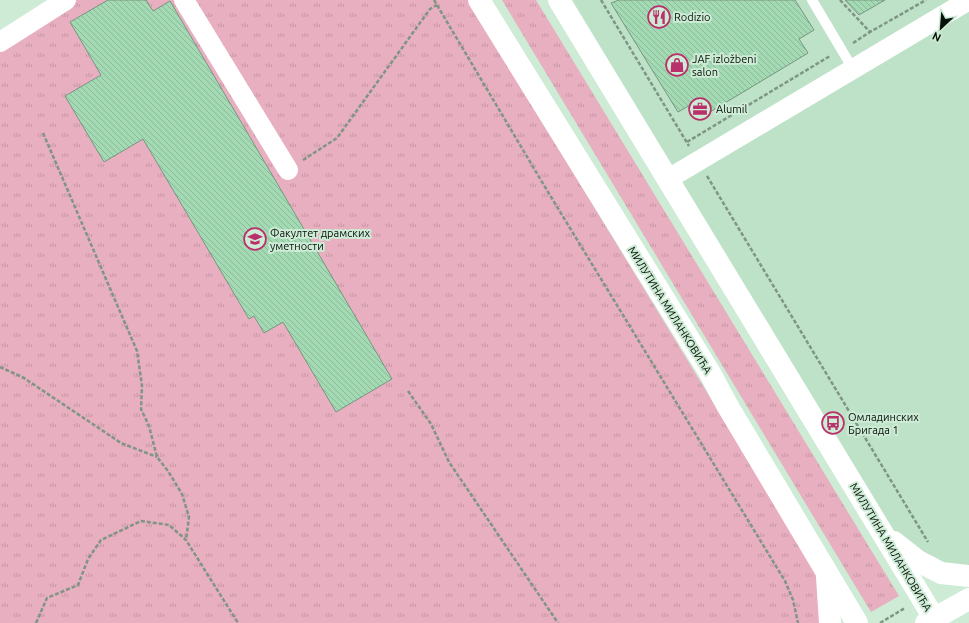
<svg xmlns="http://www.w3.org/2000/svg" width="969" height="623" font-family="Ubuntu,sans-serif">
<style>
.built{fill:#bde2c7}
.grass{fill:url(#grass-tufts)}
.building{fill:url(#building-back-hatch);stroke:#799581}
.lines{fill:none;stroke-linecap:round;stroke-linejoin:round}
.path{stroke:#7f9585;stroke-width:2.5;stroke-dasharray:4 2;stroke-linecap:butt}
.lane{stroke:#fff;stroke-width:10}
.street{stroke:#fff;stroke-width:20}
.secondary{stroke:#fff;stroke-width:22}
.labels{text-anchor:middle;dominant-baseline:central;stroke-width:4;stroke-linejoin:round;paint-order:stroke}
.poi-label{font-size:11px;fill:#07110a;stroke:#cdebd5;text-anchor:start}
.street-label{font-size:11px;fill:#07110a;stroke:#cdebd5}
</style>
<defs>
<pattern id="grass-tufts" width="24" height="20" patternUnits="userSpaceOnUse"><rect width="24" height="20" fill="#e7afbf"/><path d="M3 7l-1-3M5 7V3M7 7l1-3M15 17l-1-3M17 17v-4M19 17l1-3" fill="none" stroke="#c596a3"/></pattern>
<pattern id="building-back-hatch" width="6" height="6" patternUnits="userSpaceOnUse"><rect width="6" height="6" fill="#a3dab3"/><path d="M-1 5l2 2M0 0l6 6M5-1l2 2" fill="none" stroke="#8bba99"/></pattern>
</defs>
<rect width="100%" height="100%" fill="#cdebd5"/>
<path class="built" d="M 559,0 L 969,0 L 969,572 L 955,573 L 885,531 Z"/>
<g class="grass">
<path d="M 50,0 L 468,0 L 817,573 L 820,623 L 0,623 L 0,31 Z"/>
<path d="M 502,0 L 536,0 L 899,596 L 871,612 Z"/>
</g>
<g class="building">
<path d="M 108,0 L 146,0 L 153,11 L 170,1 L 392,379 L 336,412 L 283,322 L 264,333 L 254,316 L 249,319 L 143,139 L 104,162 L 65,96 L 101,75 L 70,22 Z"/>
<path d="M 619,0 L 795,0 L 814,30 L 799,39 L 808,53 L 700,118 L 692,104 L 678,112 L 611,3 Z"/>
<path d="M 845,0 L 885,0 L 859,15 Z"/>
</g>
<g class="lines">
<g class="path">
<path d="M 434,0 L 545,187 L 785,581 L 793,600 L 798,623"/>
<path d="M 601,0 L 689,146"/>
<path d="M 840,0 L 870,32 L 926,0"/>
<path d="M 853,43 L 870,32"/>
<path d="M 43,133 L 137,351 L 142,386 L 141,409 L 149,426 L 157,457 L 168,471 L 182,494 L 189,517 L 186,540"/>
<path d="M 687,142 L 830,56"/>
<path d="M 303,160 L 337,138 L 430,9 L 437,5"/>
<path d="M 707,176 L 928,542"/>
<path d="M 0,367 L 24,378 L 121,443 L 157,457"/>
<path d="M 408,391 L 431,424 L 449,462 L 558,623"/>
<path d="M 36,623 L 47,598 L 78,585 L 88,559 L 101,540 L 141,521 L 169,525 L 186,540 L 238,623"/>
<path d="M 880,623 L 905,608"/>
</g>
<path class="lane" d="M 812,0 L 853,69"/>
<g class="street">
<path d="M 184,0 L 288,170"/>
<path d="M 0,42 L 66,0"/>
<path d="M 668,179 L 969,0"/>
</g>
<g class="secondary">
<path d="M 479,0 L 710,373 L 727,405 L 857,623"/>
<path d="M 559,0 L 937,623"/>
<path d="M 894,542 L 918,561 L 941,573 L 969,576"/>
<path d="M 827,577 L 830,623"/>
<path d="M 926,623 L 969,599"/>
</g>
</g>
<defs>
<g id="restaurant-ring" transform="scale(1.15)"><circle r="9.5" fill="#cdebd5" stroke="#ba306a" stroke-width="1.5"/><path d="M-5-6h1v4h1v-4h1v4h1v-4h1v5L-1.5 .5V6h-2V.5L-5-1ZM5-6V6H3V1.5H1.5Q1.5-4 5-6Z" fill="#ba306a"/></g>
<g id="shop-ring" transform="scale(1.15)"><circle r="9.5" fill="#cdebd5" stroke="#ba306a" stroke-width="1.5"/><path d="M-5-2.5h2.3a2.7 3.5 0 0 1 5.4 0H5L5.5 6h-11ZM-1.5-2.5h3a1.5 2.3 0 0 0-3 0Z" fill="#ba306a"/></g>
<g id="office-ring" transform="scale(1.15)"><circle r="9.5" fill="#cdebd5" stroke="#ba306a" stroke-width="1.5"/><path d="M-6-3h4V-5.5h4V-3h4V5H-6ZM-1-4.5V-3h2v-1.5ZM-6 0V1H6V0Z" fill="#ba306a"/></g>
<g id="university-ring" transform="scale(1.15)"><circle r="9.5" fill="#cdebd5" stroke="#ba306a" stroke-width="1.5"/><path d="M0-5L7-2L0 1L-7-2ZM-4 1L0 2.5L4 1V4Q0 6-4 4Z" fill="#ba306a"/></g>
<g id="bus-ring" transform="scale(1.15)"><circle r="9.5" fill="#cdebd5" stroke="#ba306a" stroke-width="1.5"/><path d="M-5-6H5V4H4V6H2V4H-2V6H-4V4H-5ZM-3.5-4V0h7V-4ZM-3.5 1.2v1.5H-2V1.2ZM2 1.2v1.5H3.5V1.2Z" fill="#ba306a"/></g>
</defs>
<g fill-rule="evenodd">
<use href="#restaurant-ring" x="659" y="17"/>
<use href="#shop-ring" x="677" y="65"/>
<use href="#office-ring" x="700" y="109"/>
<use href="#university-ring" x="255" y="239"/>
<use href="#bus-ring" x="833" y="423"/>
</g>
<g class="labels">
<g class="poi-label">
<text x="674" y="17">Rodizio</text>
<text x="692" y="59">JAF izložbeni<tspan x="692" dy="13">salon</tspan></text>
<text x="716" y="109">Alumil</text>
<text x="270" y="233">Факултет драмских<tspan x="270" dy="13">уметности</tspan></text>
<text x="848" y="417">Омладинских<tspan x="848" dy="13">Бригада 1</tspan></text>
</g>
<g class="street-label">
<text transform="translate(670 310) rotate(58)">МИЛУТИНА МИЛАНКОВИЋА</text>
<text transform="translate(891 547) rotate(59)">МИЛУТИНА МИЛАНКОВИЋА</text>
</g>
</g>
<g transform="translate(941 28) rotate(206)" stroke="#cdebd5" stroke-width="3" paint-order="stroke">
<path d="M0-3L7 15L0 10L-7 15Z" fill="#07110a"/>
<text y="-6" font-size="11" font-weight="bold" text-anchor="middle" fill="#07110a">N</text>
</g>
</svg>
